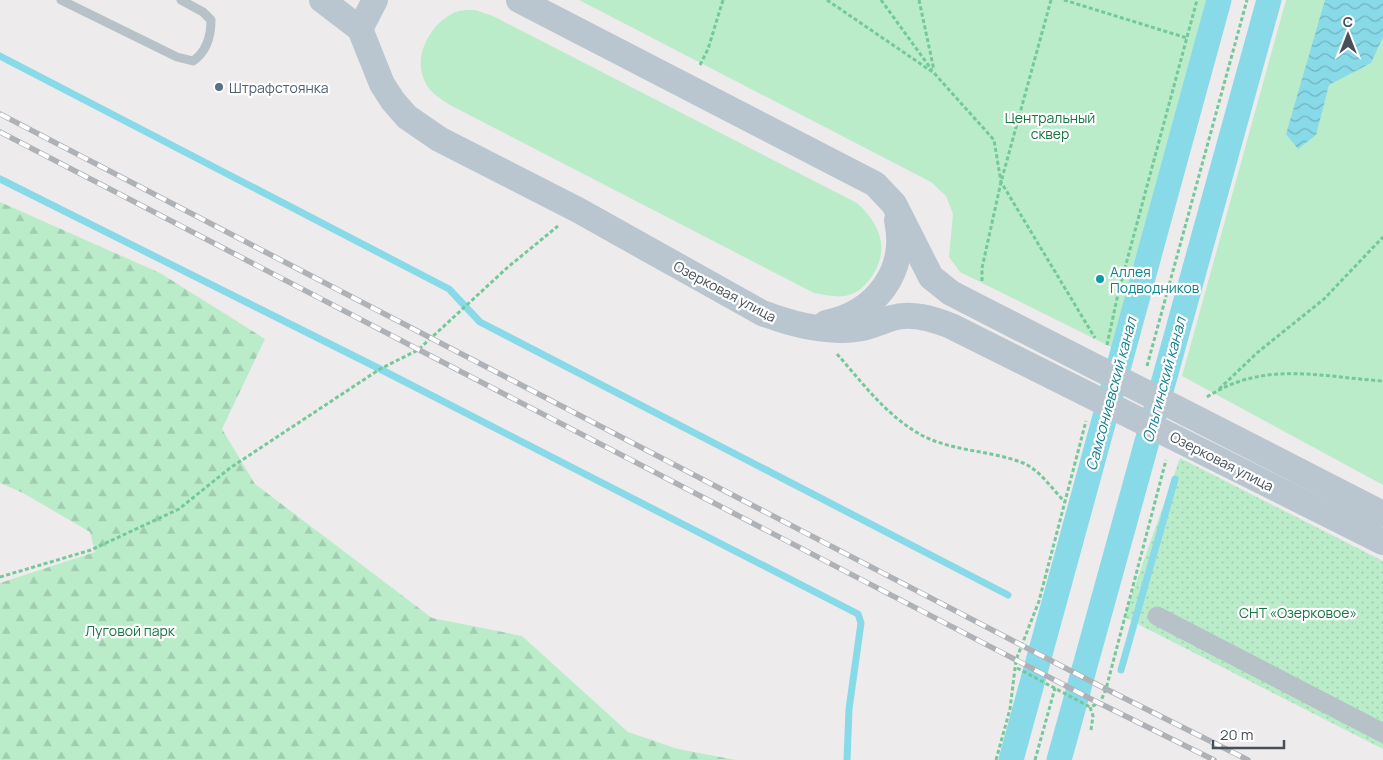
<svg xmlns="http://www.w3.org/2000/svg" width="1383" height="760" font-family="Manrope,sans-serif">
<style>
.green{fill:#baecca}
.forest{fill:url(#forest-firs)}
.garden{fill:url(#garden-dots)}
.water{fill:url(#water-waves)}
.lines{fill:none;stroke-linecap:round;stroke-linejoin:round}
.stream{stroke:#88dae8;stroke-width:7}
.canal{stroke:#88dae8;stroke-width:25}
.path{stroke:#74c899;stroke-width:3;stroke-dasharray:4 2.5;stroke-linecap:butt}
.lane{stroke:#b7c1c8;stroke-width:9}
.street{stroke:#b7c1c8;stroke-width:19}
.secondary{stroke:#b9c5cf;stroke-width:26}
.rail-casing{stroke:#aeb1b6;stroke-width:5.5}
.rail{stroke:#fff;stroke-width:4;stroke-dasharray:11;stroke-linecap:butt}
.service-dot{fill:#5c6f8a;stroke:#fff;stroke-width:2}
.culture-dot{fill:#0f9aa8;stroke:#fff;stroke-width:2}
.labels{text-anchor:middle;dominant-baseline:central;stroke-width:4.5;stroke-linejoin:round;paint-order:stroke}
.service-label{font-size:14px;fill:#4e5e75;stroke:#fff;text-anchor:start}
.park-label{font-size:14px;fill:#197641;stroke:#fff}
.culture-label{font-size:14px;fill:#0d838f;stroke:#fff;text-anchor:start}
.street-label{font-size:14px;fill:#455058;stroke:#fff}
.water-label{font-size:15px;font-style:italic;fill:#117f91;stroke:#fff}
</style>
<defs>
<pattern id="forest-firs" width="22" height="20" patternUnits="userSpaceOnUse" patternTransform="scale(1.25)"><rect width="22" height="20" fill="#baecca"/><path d="M5 1l3.5 6h-7zM16 11l3.5 6h-7z" fill="#a1ccb0"/></pattern>
<pattern id="garden-dots" width="8" height="8" patternUnits="userSpaceOnUse" patternTransform="scale(1.25)"><rect width="8" height="8" fill="#baecca"/><path d="M2 2h.1M6 6h.1" fill="none" stroke="#a1ccb0" stroke-width="1.8" stroke-linecap="round"/></pattern>
<pattern id="water-waves" width="16" height="10" patternUnits="userSpaceOnUse" patternTransform="scale(1.25)"><rect width="16" height="10" fill="#88dae8"/><path d="M0 5q4-4 8 0t8 0" fill="none" stroke="#71b3bf"/></pattern>
</defs>
<rect width="100%" height="100%" fill="#eeebec"/>
<g class="green">
<path d="M 579,0 L 1214,0 L 1119,351 L 960,272 L 949,257 L 953,214 L 946,196 L 931,182 Z"/>
<path d="M 1286,0 L 1383,0 L 1383,485 L 1182,376 Z"/>
<path d="M 475,10 L 493,16 L 857,203 C 878,222 890,246 874,273 C 869,281 862,290 852,294 C 841,299 826,295 814,293 L 450,105 C 441,99 430,93 425,82 C 412,56 431,22 456,12 C 461,10 469,10 475,10 Z"/>
</g>
<path class="forest" d="M 0,202 L 160,273 L 265,339 L 222,429 L 255,484 L 432,618 L 522,636 L 628,732 L 678,749 L 736,760 L 0,760 L 0,583 L 95,552 L 90,532 L 23,493 L 0,483 Z"/>
<path class="garden" d="M 1180,458 L 1383,561 L 1383,749 L 1124,617 Z"/>
<path class="water" d="M 1325,0 L 1383,0 L 1383,37 L 1371,63 L 1329,85 L 1316,135 L 1298,149 L 1286,134 Z"/>
<g class="lines">
<g class="stream">
<path d="M 0,56 L 449,289 L 480,322 L 1008,595"/>
<path d="M 0,179 L 380,369 L 858,614 L 861,623 L 849,709 L 847,760"/>
<path d="M 1121,670 L 1175,479"/>
</g>
<g class="canal">
<path d="M 1011,760 L 1219,0"/>
<path d="M 1059,760 L 1269,0"/>
</g>
<g class="path">
<path d="M 827,0 L 934,73 L 994,140 L 1001,182 L 1095,338"/>
<path d="M 881,0 L 932,70"/>
<path d="M 919,0 L 934,70"/>
<path d="M 1064,0 L 1187,38"/>
<path d="M 700,65 L 708,49 L 723,0"/>
<path d="M 982,281 L 982,268 L 1001,182 L 1051,0"/>
<path d="M 1107,345 L 1118,294 L 1197,0"/>
<path d="M 837,354 C 860,380 883,411 913,430 C 945,452 988,449 1023,463 C 1040,470 1052,489 1065,502"/>
<path d="M 1147,366 L 1247,0"/>
<path d="M 1219,389 L 1258,352 L 1324,299 L 1383,237"/>
<path d="M 1207,397 C 1264,360 1321,377 1383,381"/>
<path d="M 0,577 L 91,550 L 179,509 L 230,468 L 380,369 L 418,350 L 508,267 L 558,226"/>
<path d="M 1017,668 L 1090,707"/>
<path d="M 1091,730 L 1093,716 L 1090,707 L 1100,703 L 1106,689 L 1166,460"/>
<path d="M 996,760 L 1010,709 L 1016,660 L 1039,601 L 1086,421"/>
<path d="M 1035,760 L 1055,688"/>
</g>
<path class="lane" d="M 61,0 L 177,57 L 193,61 C 206,52 211,36 211,20 L 203,12 L 181,0"/>
<path class="street" d="M 1157,616 L 1383,733"/>
<g class="secondary">
<path d="M 322,0 L 360,29 L 382,84 L 393,101 L 407,117 L 439,139 L 578,210 L 762,313 C 791,324 825,333 855,329 C 869,328 879,322 892,318 C 911,312 933,319 951,326 L 1383,542"/>
<path d="M 519,0 L 875,184 L 894,204 L 931,277 L 951,293 L 1383,514"/>
<path d="M 360,29 L 375,0"/>
<path d="M 826,323 C 876,313 908,271 897,220"/>
</g>
<g class="rail-casing">
<g id="rail">
<path d="M 0,114 L 1098,685 L 1248,760"/>
<path d="M 0,132 L 1093,700 L 1214,760"/>
</g>
</g>
<use href="#rail" class="rail"/>
</g>
<circle class="service-dot" cx="219" cy="87" r="5"/>
<circle class="culture-dot" cx="1100" cy="279" r="5"/>
<g class="labels">
<g class="service-label">
<text x="229" y="87">Штрафстоянка</text>
</g>
<g class="park-label">
<text x="1050" y="117">Центральный<tspan x="1050" dy="16">сквер</tspan></text>
<text x="1298" y="612">СНТ «Озерковое»</text>
<text x="130" y="630">Луговой парк</text>
</g>
<g class="culture-label">
<text x="1110" y="271">Аллея<tspan x="1110" dy="16">Подводников</tspan></text>
</g>
<g class="street-label">
<text transform="translate(725 291) rotate(28)">Озерковая улица</text>
<text transform="translate(1222 461) rotate(27)">Озерковая улица</text>
</g>
<g class="water-label">
<text transform="translate(1164 380) rotate(-75)">Ольгинский канал</text>
<text transform="translate(1111 394) rotate(-75)">Самсониевский канал</text>
</g>
</g>
<g transform="translate(1348 35)" stroke="#ffffff" stroke-width="4" paint-order="stroke">
<path d="M0-4L9 19L0 12L-9 19Z" fill="#455058"/>
<text y="-8" font-size="14" font-weight="bold" text-anchor="middle" fill="#455058">С</text>
</g>
<path d="M1213 740v8h71v-8" fill="none" stroke="#455058" stroke-width="2.5"/>
<text x="1220" y="740" font-size="15" fill="#455058" stroke="#ffffff" stroke-width="4" paint-order="stroke">20 m</text>
</svg>
